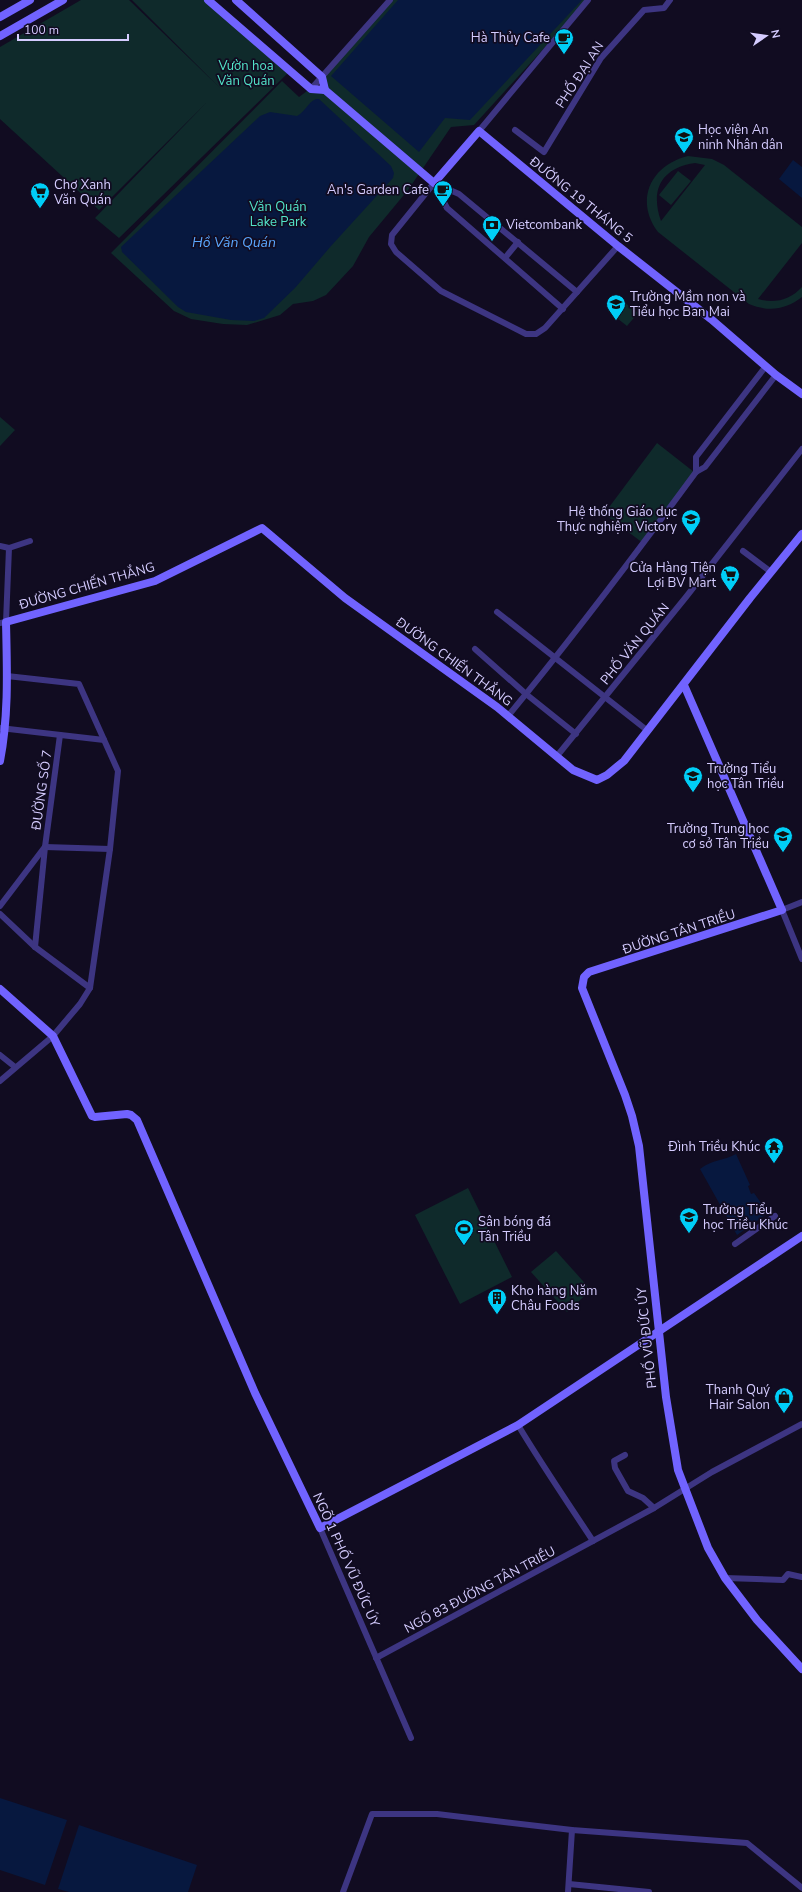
<svg xmlns="http://www.w3.org/2000/svg" width="802" height="1892" font-family="'Nunito Sans',sans-serif">
<style>
.green{fill:#0f2a2b;fill-rule:evenodd}
.water{fill:#07183f}
.lines{fill:none;stroke-linecap:round;stroke-linejoin:round}
.street{stroke:#3d3582;stroke-width:6}
.secondary{stroke:#7163ff;stroke-width:8}
.labels{text-anchor:middle;dominant-baseline:central;stroke-width:3.5;stroke-linejoin:round;paint-order:stroke}
.poi-label{font-size:13px;fill:#d5ccff;stroke:#110c21;text-anchor:start}
.park-label{font-size:13px;fill:#53e4c9;stroke:#110c21}
.street-label{font-size:13px;fill:#d5ccff;stroke:#110c21}
.water-label{font-size:14px;font-style:italic;fill:#5aa7ff;stroke:#110c21}
</style>
<rect width="100%" height="100%" fill="#110c21"/>
<g class="green">
<path d="M 81,0 L 129,0 L 220,88 L 132,0 L 205,0 L 289,72 L 119,238 L 95,218 L 207,102 L 99,210 L 0,119 L 0,47 Z"/>
<path d="M 391,0 L 588,0 L 474,125 L 451,127 L 408,190 L 369,237 L 353,266 L 326,295 L 313,301 L 293,304 L 280,315 L 247,325 L 223,324 L 191,319 L 174,311 L 111,253 L 282,81 L 299,97 L 307,91 L 317,89 L 323,93 L 324,76 Z"/>
<path d="M 688,156 L 712,159 L 724,165 L 802,227 L 802,243 L 758,299 C 775,304 790,300 802,287 L 802,297 C 785,310 769,312 749,304 L 658,232 C 634,200 651,165 688,156 ZM 695,163 L 705,165 L 661,221 C 650,190 661,168 695,163 Z"/>
<path d="M 678,171 L 691,181 L 671,205 L 659,195 Z"/>
<path d="M 619,298 L 638,313 L 627,326 L 608,311 Z"/>
<path d="M 0,417 L 15,430 L 0,446 Z"/>
<path d="M 657,443 L 694,472 L 643,543 L 604,514 Z"/>
<path d="M 468,1188 L 512,1277 L 460,1304 L 415,1215 Z"/>
<path d="M 556,1251 L 591,1290 L 567,1312 L 531,1272 Z"/>
</g>
<g class="water">
<path d="M 398,0 L 582,0 L 470,120 L 445,118 L 419,152 L 331,76 Z"/>
<path d="M 316,99 L 319,99 L 391,166 L 394,173 L 393,178 L 331,246 L 295,288 L 264,318 L 254,321 L 231,320 L 186,312 L 178,307 L 122,252 L 121,247 L 260,116 L 270,112 L 297,116 C 305,112 308,102 316,99 Z"/>
<path d="M 793,160 L 802,167 L 802,198 L 779,179 Z"/>
<path d="M 736,1154 L 750,1185 L 748,1186 L 751,1194 L 754,1193 L 768,1213 L 737,1235 L 700,1169 C 713,1159 723,1161 736,1154 Z"/>
<path d="M 0,1798 L 67,1820 L 45,1885 L 0,1870 Z"/>
<path d="M 79,1825 L 197,1865 L 188,1892 L 69,1892 L 58,1889 Z"/>
</g>
<g class="lines">
<g class="street">
<path d="M 311,89 L 390,0"/>
<path d="M 515,130 L 544,152 L 601,58 L 644,10 L 664,8 L 670,0"/>
<path d="M 479,131 L 588,0"/>
<path d="M 434,183 L 392,235 L 391,244 L 396,252 L 441,291 L 526,334 L 536,334 L 545,328 L 618,246"/>
<path d="M 434,183 L 447,208 L 563,309"/>
<path d="M 434,183 L 459,194 L 577,292"/>
<path d="M 505,258 L 518,242"/>
<path d="M 696,472 L 696,457 L 766,366"/>
<path d="M 0,546 L 9,548 L 6,622 L 0,623"/>
<path d="M 9,548 L 30,541"/>
<path d="M 743,551 L 771,572"/>
<path d="M 497,612 L 648,731"/>
<path d="M 475,649 L 526,694 L 576,734"/>
<path d="M 508,716 C 573,637 635,555 696,472 L 705,467 L 776,375"/>
<path d="M 0,728 L 104,740"/>
<path d="M 557,756 L 686,597 L 802,449"/>
<path d="M 45,847 L 110,849"/>
<path d="M 802,902 L 782,910 L 802,959"/>
<path d="M 0,906 L 44,848"/>
<path d="M 0,914 L 35,947 L 90,988"/>
<path d="M 35,947 L 45,847 L 60,735"/>
<path d="M 0,1055 L 15,1067"/>
<path d="M 0,1081 L 53,1036 L 80,1004 L 90,988 L 110,849 L 118,771 L 79,684 L 7,676"/>
<path d="M 735,1244 L 775,1216"/>
<path d="M 518,1425 C 542,1465 568,1503 593,1541"/>
<path d="M 625,1455 L 614,1461 L 615,1468 L 628,1491 L 643,1498 L 654,1508"/>
<path d="M 320,1528 L 411,1738"/>
<path d="M 725,1578 L 783,1580 L 788,1574 L 802,1577"/>
<path d="M 376,1658 L 654,1508 L 712,1472 L 802,1424"/>
<path d="M 569,1884 L 649,1892"/>
<path d="M 343,1892 L 372,1814 L 437,1814 L 572,1830 L 747,1843 L 802,1888"/>
<path d="M 568,1892 L 572,1830"/>
</g>
<g class="secondary">
<path d="M 208,0 L 311,89 L 325,90 L 434,183 L 479,131 L 618,246 L 711,319 L 776,375 L 802,394"/>
<path d="M 236,0 L 322,77 L 325,90"/>
<path d="M 0,17 L 30,0"/>
<path d="M 0,36 L 63,0"/>
<path d="M 684,685 L 782,910 L 589,972 L 584,977 L 582,988 L 625,1095 L 632,1116 L 639,1146 L 666,1397 L 678,1470 L 708,1548 L 725,1578 L 757,1620 L 802,1669"/>
<path d="M 0,761 C 9,715 7,668 6,622 L 155,581 L 262,528 L 345,598 L 497,707 L 573,770 L 597,780 L 607,775 L 624,761 L 750,598 L 802,534"/>
<path d="M 0,989 L 53,1036 L 92,1116 L 95,1117 L 127,1114 L 131,1115 L 137,1120 L 255,1393 L 320,1528 L 518,1425 L 802,1236"/>
</g>
</g>
<defs>
<g id="cafe-pin" transform="scale(1)"><path d="M0 17L-7.5 6A9.5 9.5 0 1 1 7.5 6Z" fill="#00cef7" stroke="#110c21"/><path d="M-5.5-4.5H6V0H3Q3 3.5 0 3.5H-2.5Q-5.5 3.5-5.5 0ZM3-3.2v2h1.7v-2ZM-6 4.5H4V6H-6Z" fill="#111"/></g>
<g id="university-pin" transform="scale(1)"><path d="M0 17L-7.5 6A9.5 9.5 0 1 1 7.5 6Z" fill="#00cef7" stroke="#110c21"/><path d="M0-5L7-2L0 1L-7-2ZM-4 1L0 2.5L4 1V4Q0 6-4 4Z" fill="#111"/></g>
<g id="supermarket-pin" transform="scale(1)"><path d="M0 17L-7.5 6A9.5 9.5 0 1 1 7.5 6Z" fill="#00cef7" stroke="#110c21"/><path d="M-6-5.5h2.5l.6 2H6L4.5 2H-2.5L-4.4-4H-6ZM-1.5 3.2a1.3 1.3 0 1 0 .1 0ZM3 3.2a1.3 1.3 0 1 0 .1 0Z" fill="#111"/></g>
<g id="bank-pin" transform="scale(1)"><path d="M0 17L-7.5 6A9.5 9.5 0 1 1 7.5 6Z" fill="#00cef7" stroke="#110c21"/><path d="M-6-4H6V4H-6ZM0-2.3a2.3 2.3 0 1 0 0 4.6a2.3 2.3 0 1 0 0-4.6Z" fill="#111"/></g>
<g id="school-pin" transform="scale(1)"><path d="M0 17L-7.5 6A9.5 9.5 0 1 1 7.5 6Z" fill="#00cef7" stroke="#110c21"/><path d="M0-5L7-2L0 1L-7-2ZM-4 1L0 2.5L4 1V4Q0 6-4 4Z" fill="#111"/></g>
<g id="temple-pin" transform="scale(1)"><path d="M0 17L-7.5 6A9.5 9.5 0 1 1 7.5 6Z" fill="#00cef7" stroke="#110c21"/><path d="M0-6L5-2H3V0L6.5 2.5H4V6H1.5V3h-3V6H-4V2.5H-6.5L-3 0V-2H-5Z" fill="#111"/></g>
<g id="stadium-pin" transform="scale(1)"><path d="M0 17L-7.5 6A9.5 9.5 0 1 1 7.5 6Z" fill="#00cef7" stroke="#110c21"/><path d="M0-5a6.5 5 0 1 0 0 10a6.5 5 0 1 0 0-10ZM-3.5-1.8h7v3.6h-7Z" fill="#111"/></g>
<g id="building-pin" transform="scale(1)"><path d="M0 17L-7.5 6A9.5 9.5 0 1 1 7.5 6Z" fill="#00cef7" stroke="#110c21"/><path d="M-4-6H4V6H1V3H-1V6H-4ZM-2.5-4.3h1.7v1.8h-1.7ZM.8-4.3h1.7v1.8H.8ZM-2.5-1h1.7V.8h-1.7ZM.8-1h1.7V.8H.8Z" fill="#111"/></g>
<g id="shop-pin" transform="scale(1)"><path d="M0 17L-7.5 6A9.5 9.5 0 1 1 7.5 6Z" fill="#00cef7" stroke="#110c21"/><path d="M-5-2.5h2.3a2.7 3.5 0 0 1 5.4 0H5L5.5 6h-11ZM-1.5-2.5h3a1.5 2.3 0 0 0-3 0Z" fill="#111"/></g>
</defs>
<g fill-rule="evenodd">
<use href="#cafe-pin" x="564" y="38"/>
<use href="#university-pin" x="684" y="137"/>
<use href="#cafe-pin" x="443" y="190"/>
<use href="#supermarket-pin" x="40" y="192"/>
<use href="#bank-pin" x="492" y="225"/>
<use href="#school-pin" x="616" y="304"/>
<use href="#school-pin" x="691" y="519"/>
<use href="#supermarket-pin" x="730" y="575"/>
<use href="#school-pin" x="693" y="776"/>
<use href="#school-pin" x="783" y="836"/>
<use href="#temple-pin" x="774" y="1147"/>
<use href="#school-pin" x="689" y="1217"/>
<use href="#stadium-pin" x="464" y="1229"/>
<use href="#building-pin" x="497" y="1298"/>
<use href="#shop-pin" x="784" y="1397"/>
</g>
<g class="labels">
<g class="poi-label">
<text x="550" y="38" text-anchor="end">Hà Thủy Cafe</text>
<text x="698" y="130">Học viện An<tspan x="698" dy="15">ninh Nhân dân</tspan></text>
<text x="54" y="185">Chợ Xanh<tspan x="54" dy="15">Văn Quán</tspan></text>
<text x="429" y="190" text-anchor="end">An's Garden Cafe</text>
<text x="506" y="225">Vietcombank</text>
<text x="630" y="297">Trường Mầm non và<tspan x="630" dy="15">Tiểu học Ban Mai</tspan></text>
<text x="677" y="512" text-anchor="end">Hệ thống Giáo dục<tspan x="677" dy="15">Thực nghiệm Victory</tspan></text>
<text x="716" y="568" text-anchor="end">Cửa Hàng Tiện<tspan x="716" dy="15">Lợi BV Mart</tspan></text>
<text x="707" y="769">Trường Tiểu<tspan x="707" dy="15">học Tân Triều</tspan></text>
<text x="769" y="829" text-anchor="end">Trường Trung học<tspan x="769" dy="15">cơ sở Tân Triều</tspan></text>
<text x="760" y="1147" text-anchor="end">Đình Triều Khúc</text>
<text x="703" y="1210">Trường Tiểu<tspan x="703" dy="15">học Triều Khúc</tspan></text>
<text x="478" y="1222">Sân bóng đá<tspan x="478" dy="15">Tân Triều</tspan></text>
<text x="511" y="1291">Kho hàng Năm<tspan x="511" dy="15">Châu Foods</tspan></text>
<text x="770" y="1390" text-anchor="end">Thanh Quý<tspan x="770" dy="15">Hair Salon</tspan></text>
</g>
<g class="park-label">
<text x="246" y="66">Vườn hoa<tspan x="246" dy="15">Văn Quán</tspan></text>
<text x="278" y="207">Văn Quán<tspan x="278" dy="15">Lake Park</tspan></text>
</g>
<g class="street-label">
<text transform="translate(580 75) rotate(-57)">PHỐ ĐẠI AN</text>
<text transform="translate(581 200) rotate(39)">ĐƯỜNG 19 THÁNG 5</text>
<text transform="translate(87 586) rotate(-16)">ĐƯỜNG CHIẾN THẮNG</text>
<text transform="translate(635 644) rotate(-51)">PHỐ VĂN QUÁN</text>
<text transform="translate(454 662) rotate(36)">ĐƯỜNG CHIẾN THẮNG</text>
<text transform="translate(42 790) rotate(-82)">ĐƯỜNG SỐ 7</text>
<text transform="translate(679 932) rotate(-18)">ĐƯỜNG TÂN TRIỀU</text>
<text transform="translate(647 1338) rotate(-96)">PHỐ VŨ ĐỨC ÚY</text>
<text transform="translate(346 1560) rotate(66)">NGÕ 1 PHỐ VŨ ĐỨC ÚY</text>
<text transform="translate(480 1590) rotate(-28)">NGÕ 83 ĐƯỜNG TÂN TRIỀU</text>
</g>
<g class="water-label">
<text x="234" y="242">Hồ Văn Quán</text>
</g>
</g>
<g transform="translate(766 36) rotate(77)" stroke="#110c21" stroke-width="3" paint-order="stroke">
<path d="M0-3L7 15L0 10L-7 15Z" fill="#d5ccff"/>
<text y="-6" font-size="11" font-weight="bold" text-anchor="middle" fill="#d5ccff">N</text>
</g>
<path d="M18 34v6h110v-6" fill="none" stroke="#d5ccff" stroke-width="2"/>
<text x="24" y="34" font-size="12" fill="#d5ccff" stroke="#110c21" stroke-width="3" paint-order="stroke">100 m</text>
</svg>
